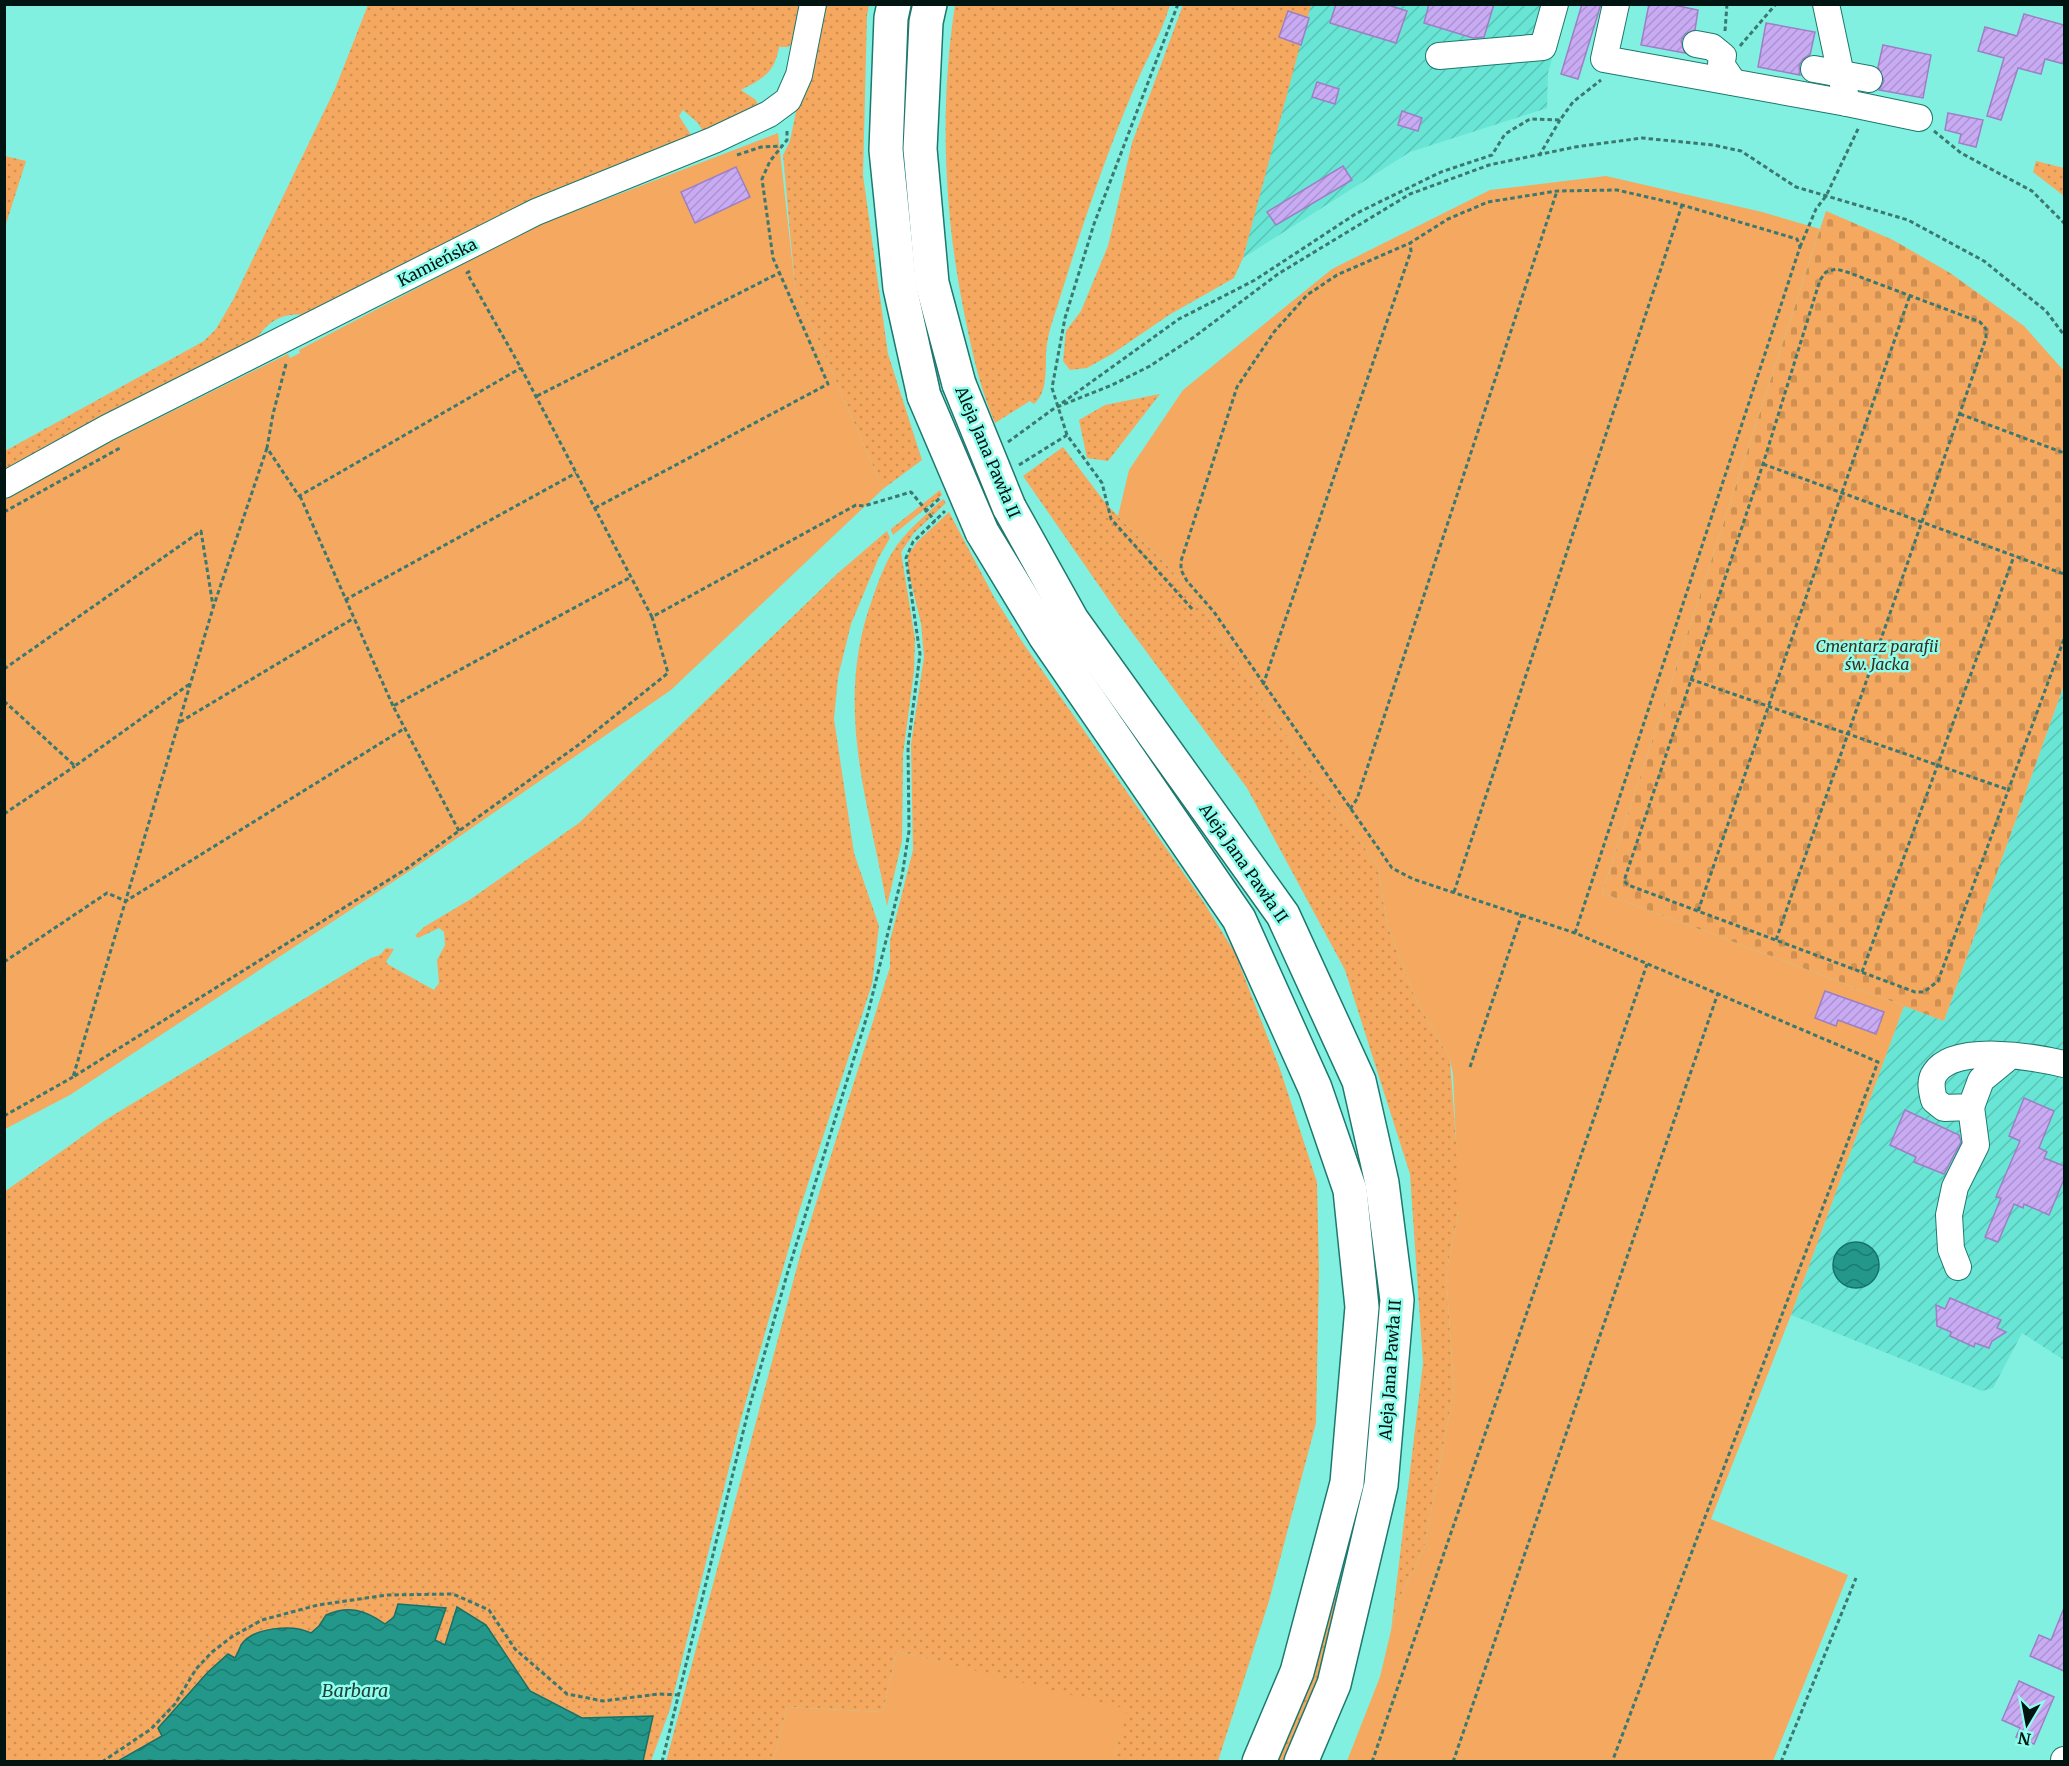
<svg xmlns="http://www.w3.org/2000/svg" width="2069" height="1766" font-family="Merriweather,serif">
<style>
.industrial{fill:url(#industrial-furrows)}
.grass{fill:url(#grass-dots)}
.cemetery{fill:url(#cemetery-stones)}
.garden{fill:#f5a85f}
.water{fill:url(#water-waves);stroke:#187166;stroke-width:1.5}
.building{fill:url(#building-hatch);stroke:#9c7fc4;stroke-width:1.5}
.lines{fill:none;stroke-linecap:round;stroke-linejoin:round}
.minor-casing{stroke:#1d786d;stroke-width:28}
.major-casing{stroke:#1d786d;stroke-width:36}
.path{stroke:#3b786f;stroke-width:3;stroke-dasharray:4.5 3;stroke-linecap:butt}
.minor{stroke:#fff;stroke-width:26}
.major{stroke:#fff;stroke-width:33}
.major-bridge-casing{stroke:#1d786d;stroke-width:36;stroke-linecap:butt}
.major-bridge{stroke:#fff;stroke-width:33}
.labels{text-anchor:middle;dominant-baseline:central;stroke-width:5;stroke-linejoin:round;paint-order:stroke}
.street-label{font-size:16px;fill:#001512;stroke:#90feed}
.park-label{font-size:16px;font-style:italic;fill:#3f2c1b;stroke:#90feed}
.water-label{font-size:18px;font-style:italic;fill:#1f403b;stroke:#90feed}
</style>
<defs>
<pattern id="industrial-furrows" width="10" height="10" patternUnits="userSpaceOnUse" patternTransform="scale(1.5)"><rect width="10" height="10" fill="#68e5d4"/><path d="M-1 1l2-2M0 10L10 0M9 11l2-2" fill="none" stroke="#58c4b5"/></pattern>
<pattern id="grass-dots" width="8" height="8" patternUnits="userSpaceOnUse" patternTransform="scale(1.5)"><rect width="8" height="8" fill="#f5a85f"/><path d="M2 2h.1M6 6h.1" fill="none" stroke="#d09052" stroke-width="1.8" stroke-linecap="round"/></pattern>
<pattern id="cemetery-stones" width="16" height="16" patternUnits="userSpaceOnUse" patternTransform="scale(1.5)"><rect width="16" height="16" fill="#f5a85f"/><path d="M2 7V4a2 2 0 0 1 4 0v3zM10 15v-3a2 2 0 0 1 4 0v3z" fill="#d09052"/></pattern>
<pattern id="water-waves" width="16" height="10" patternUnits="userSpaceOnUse" patternTransform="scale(1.5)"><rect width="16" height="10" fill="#23988a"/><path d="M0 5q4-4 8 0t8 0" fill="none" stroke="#1c7b6f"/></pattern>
<pattern id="building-hatch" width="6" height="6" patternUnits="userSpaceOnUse" patternTransform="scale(1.5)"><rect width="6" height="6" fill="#c9abf4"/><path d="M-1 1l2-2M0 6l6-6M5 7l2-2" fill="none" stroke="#ab92d0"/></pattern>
</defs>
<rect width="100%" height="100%" fill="#82f0e0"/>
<g class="industrial">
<path d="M 1308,5 L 1567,5 L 1548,73 L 1547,108 L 1410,152 L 1243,258 Z"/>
<path d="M 2064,685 L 2064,1360 L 2022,1333 L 1993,1388 L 1982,1391 L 1791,1315 L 1904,1006 L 1944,1021 Z"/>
</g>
<g class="grass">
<path d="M 368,5 L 808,5 L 803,35 L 788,47 L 779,47 C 775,72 763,79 741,90 L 756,100 L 760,110 L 704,133 L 698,123 L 683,110 L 679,116 L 693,138 L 307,315 C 280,312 267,322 253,344 L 5,477 L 5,451 L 204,341 L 216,329 L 233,300 L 335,89 Z"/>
<path d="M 818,5 L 869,5 L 867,15 L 863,175 L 888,354 L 922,460 L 883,489 L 795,287 L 783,155 L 790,141 Z"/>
<path d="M 955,5 L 1170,5 C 1161,35 1148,56 1136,84 C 1105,156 1081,230 1058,304 C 1054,317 1049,330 1047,344 C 1044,364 1050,390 1034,404 L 1030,401 L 995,423 C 981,391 973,356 966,322 C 944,218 939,110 955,5 Z"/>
<path d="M 1183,5 L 1311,5 L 1243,258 L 1234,278 L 1169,315 L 1112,354 L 1087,368 L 1070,370 L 1063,361 L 1066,331 L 1081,311 L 1108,246 L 1132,143 Z"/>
<path d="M 5,156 L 26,161 L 5,227 L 4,156 Z"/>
<path d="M 2036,161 L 2064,168 L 2064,196 L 2033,172 Z"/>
<path d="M 1160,394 L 1108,461 L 1087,458 L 1079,420 L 1105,405 Z"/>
<path d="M 1063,447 L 1107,505 L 1168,566 L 1207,614 L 1293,745 L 1378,867 L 1387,924 L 1415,998 L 1450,1059 L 1459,1182 L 1459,1211 L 1446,1273 L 1454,1389 L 1424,1549 L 1398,1601 L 1391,1630 L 1423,1363 L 1410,1174 L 1345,970 L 1247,788 L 1120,616 L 1023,476 Z"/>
<path d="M 940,490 L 942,495 L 893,535 L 891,529 Z"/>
<path d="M 943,499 L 946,503 L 914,533 L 901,552 L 915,639 L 914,671 L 903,755 L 902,841 L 887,906 C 868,799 833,704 873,597 C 880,577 887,557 901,540 C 913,525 929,512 943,499 Z"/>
<path d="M 949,512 L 994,597 L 1023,643 L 1203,901 L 1235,953 L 1280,1069 L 1317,1182 L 1319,1272 L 1316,1423 L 1269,1601 L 1218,1761 L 1113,1761 L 1126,1710 L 897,1651 L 883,1712 L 787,1707 L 773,1761 L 666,1762 L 802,1248 L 890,967 L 890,941 L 913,850 L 911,744 L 924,657 L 921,623 L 908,570 L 908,555 L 918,541 Z"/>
<path d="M 887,531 L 890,538 L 879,557 L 851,624 L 838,677 L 834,719 L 854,853 L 879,926 L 872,984 L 798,1215 L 741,1419 L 670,1709 L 651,1761 L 5,1761 L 4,1192 L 107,1119 L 371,958 L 380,955 L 386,948 L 394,949 L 386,962 L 389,965 L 434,990 L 439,983 L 437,960 L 445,945 L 444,932 L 439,928 L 418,938 L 415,936 L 424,927 L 471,899 L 579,823 L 838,573 Z"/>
<path d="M 1347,1561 L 1328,1651 L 1284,1761 L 1274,1762 L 1322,1640 Z"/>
</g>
<path class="cemetery" d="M 1826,211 L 1893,240 L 1950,273 L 2024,326 L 2064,371 L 2064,685 L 1944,1021 L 1602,893 Z"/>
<g class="garden">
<path d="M 778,133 L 795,287 L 883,489 L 671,690 L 414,868 L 70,1095 L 5,1129 L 5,500 L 44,475 L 288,354 L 290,358 L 300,353 L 299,350 L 536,226 Z"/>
<path d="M 1606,176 L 1762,212 L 1820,229 L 1602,893 L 1904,1006 L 1791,1315 L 1711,1519 L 1848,1575 L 1773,1761 L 1347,1761 L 1380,1677 L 1398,1601 L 1424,1549 L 1454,1389 L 1446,1273 L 1459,1211 L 1453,1074 L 1450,1059 L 1415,998 L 1387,924 L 1378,867 L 1293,745 L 1207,614 L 1168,566 L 1118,516 L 1129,470 L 1183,390 L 1332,269 L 1490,190 Z"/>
<path d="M 897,1651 L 1127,1709 L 1113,1761 L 773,1761 L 787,1707 L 883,1712 Z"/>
</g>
<g class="water">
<circle cx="1856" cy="1265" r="23"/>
<path d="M 398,1604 L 446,1608 L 435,1640 L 445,1645 L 457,1607 L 486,1625 L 530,1691 L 582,1718 L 653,1716 L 643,1761 L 118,1761 L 162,1736 L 158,1728 L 208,1672 L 228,1654 L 235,1658 C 238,1653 239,1650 241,1645 C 253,1627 293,1624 311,1633 L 319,1626 L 326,1615 C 349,1605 365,1610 385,1624 L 394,1617 Z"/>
</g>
<g class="building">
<path d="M 1336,4 L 1385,4 L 1407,11 L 1396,43 L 1330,23 Z"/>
<path d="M 1429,4 L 1494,4 L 1484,37 L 1473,38 L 1424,23 Z"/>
<path d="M 1582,4 L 1601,4 L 1578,79 L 1561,74 Z"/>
<path d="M 1649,4 L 1669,4 L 1698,10 L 1695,30 L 1685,34 L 1681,41 L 1685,53 L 1641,45 Z"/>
<path d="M 1288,11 L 1309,18 L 1301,45 L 1279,37 Z"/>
<path d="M 2024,14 L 2064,25 L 2064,64 L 2045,59 L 2041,74 L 2018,68 L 2001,120 L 1987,116 L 2004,58 L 1978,51 L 1985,27 L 2017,36 Z"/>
<path d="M 1766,23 L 1815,32 L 1810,55 L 1803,59 L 1799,66 L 1800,75 L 1758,67 Z"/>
<path d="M 1883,45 L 1931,55 L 1923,98 L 1879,90 L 1884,81 L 1878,67 Z"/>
<path d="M 1317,82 L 1339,89 L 1335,104 L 1312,97 Z"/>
<path d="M 1402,111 L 1422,118 L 1418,131 L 1398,125 Z"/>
<path d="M 1948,113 L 1983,120 L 1976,147 L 1959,143 L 1961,134 L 1945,130 Z"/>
<path d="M 1343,166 L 1352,180 L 1276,225 L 1267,212 Z"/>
<path d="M 736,167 L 750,197 L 695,223 L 681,192 Z"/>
<path d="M 1825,991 L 1884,1012 L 1876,1034 L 1838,1020 L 1836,1026 L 1815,1018 Z"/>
<path d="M 2024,1098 L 2054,1111 L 2039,1148 L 2047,1152 L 2044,1158 L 2064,1166 L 2064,1179 L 2049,1215 L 2024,1204 L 2023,1208 L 2014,1204 L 1998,1242 L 1985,1237 L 2001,1198 L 1996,1197 L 2020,1141 L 2009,1136 Z"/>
<path d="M 1905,1110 L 1959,1135 L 1961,1142 L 1944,1174 L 1914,1162 L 1916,1157 L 1890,1145 Z"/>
<path d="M 1950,1298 L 2001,1320 L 1997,1328 L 2006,1332 L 1992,1341 L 1989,1348 L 1975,1343 L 1974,1347 L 1950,1336 L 1951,1332 L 1937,1326 L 1936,1305 L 1945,1309 Z"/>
<path d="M 2064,1608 L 2064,1671 L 2030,1656 L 2039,1635 L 2051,1640 Z"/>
<path d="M 2019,1681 L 2054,1697 L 2034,1744 L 2016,1737 L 2020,1728 L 2002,1720 Z"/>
</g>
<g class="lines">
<g class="minor-casing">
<g id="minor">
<path d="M 1616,4 L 1604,59 L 1847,103"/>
<path d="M 1826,4 L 1847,103 L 1919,118"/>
<path d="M 1696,44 L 1712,47 L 1723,56 L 1721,64 L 1733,82"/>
<path d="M 1439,56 L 1543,47 L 1555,4"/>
<path d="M 1814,69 L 1869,79"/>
<path d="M 4,485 L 107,428 L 536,212 L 714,140 L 769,114 L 788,100 L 799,75 L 813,4"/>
<path d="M 2009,1057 L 1981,1080 L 1971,1107 L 1944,1108 L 1934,1100 C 1932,1091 1929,1081 1935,1073 C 1954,1043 2035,1057 2064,1064"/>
<path d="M 1958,1267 L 1951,1249 L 1949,1215 L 1955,1187 L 1976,1145 L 1971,1107"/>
<path d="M 2064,1762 L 2064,1760"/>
</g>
</g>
<g class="major-casing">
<g id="major">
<path d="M 894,4 L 891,18 L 886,150 L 900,288 L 924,396"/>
<path d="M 930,4 L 926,22 L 920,149 L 932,283 L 959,384"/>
<path d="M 1009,507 L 1072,620 L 1283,915 L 1359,1081 L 1382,1183 L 1397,1300 L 1381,1485 L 1334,1684 L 1301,1762"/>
<path d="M 982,532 L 1045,636 L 1239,919 L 1315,1088 L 1350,1190 L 1362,1307 L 1347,1483 L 1297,1672 L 1259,1762"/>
</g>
</g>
<g class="path">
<path d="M 1178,4 L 1094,224 L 1065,318 L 1052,388 L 1067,435 L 1102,483 L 1111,519 L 1194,611"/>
<path d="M 1725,31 L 1727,4"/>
<path d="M 1740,46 L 1776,4"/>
<path d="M 1934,131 L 1961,153 L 2032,191 L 2064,223"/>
<path d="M 737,155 L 761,147 L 782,146"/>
<path d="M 1539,156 L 1560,120"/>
<path d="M 1800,247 L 1816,209 L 1826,196 L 1859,127"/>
<path d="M 470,271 L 467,273 L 521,368 L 652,617 L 856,505 L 864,506 L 911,492 L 935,521"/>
<path d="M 286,364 L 273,414 L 267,448 L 299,496 L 521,368"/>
<path d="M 537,396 L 779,273"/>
<path d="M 1062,403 L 1179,319 L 1255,280 L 1357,213 L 1441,172 L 1492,155 L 1505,134 L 1530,119 L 1560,120 L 1573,102 L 1601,80"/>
<path d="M 1057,407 L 1112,385 L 1150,366 L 1194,337 L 1278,274 L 1410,194 L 1489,165 L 1575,147 L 1642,138 L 1713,145 L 1741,151 L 1796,187 L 1908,220 L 1984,261 L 2046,311 L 2064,335"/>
<path d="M 1960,414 L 2064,453"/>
<path d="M 1008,442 L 1056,407"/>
<path d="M 267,448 L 213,608 L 73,1077 L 406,869 L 581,743 L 668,673 L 652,617"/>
<path d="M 1763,464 L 2064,574"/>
<path d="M 1019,465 L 1067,435"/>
<path d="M 300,496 L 393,706"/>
<path d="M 595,508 L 828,384 L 773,258 L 762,179 L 770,161 L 787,140 L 787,128"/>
<path d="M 4,512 L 120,448"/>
<path d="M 925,512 L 941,497"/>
<path d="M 345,600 L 576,473"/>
<path d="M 4,669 L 201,531 L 213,606"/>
<path d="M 1690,679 L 2009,790"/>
<path d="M 1263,685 L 1411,251 L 1410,243"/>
<path d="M 4,701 L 75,766 L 191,683"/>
<path d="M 180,722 L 354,618"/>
<path d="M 1350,809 L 1357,799 L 1557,191"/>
<path d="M 4,814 L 75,766"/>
<path d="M 459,831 L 393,706 L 631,577"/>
<path d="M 1454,892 L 1682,205"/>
<path d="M 1698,911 L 1910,295"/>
<path d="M 1575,933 L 1800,247 L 1797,239 L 1682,205 L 1617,190 L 1557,191 L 1488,202 L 1448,219 L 1410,243 L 1337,275 L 1307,295 L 1274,332 L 1237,387 L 1181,561 L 1181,570 L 1187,581 L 1214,612 L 1392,868 L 1413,879 L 1575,933 L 1878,1062 L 1612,1762"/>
<path d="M 1776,940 L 1986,338 L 1986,329 L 1980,322 L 1847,272 L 1836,269 L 1826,272 L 1820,280 L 1763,464 L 1624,881 L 1628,885 L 1915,992 L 1924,992 L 1938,981 L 2064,639"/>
<path d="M 4,962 L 107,893 L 126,901 L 405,728"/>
<path d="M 1862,972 L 2014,556"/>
<path d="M 1470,1067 L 1522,914"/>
<path d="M 4,1116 L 73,1077"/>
<path d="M 102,1762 L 151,1729 L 175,1704 L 196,1669 L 212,1652 L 233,1636 L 262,1620 L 318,1605 L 387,1595 L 453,1594 L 489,1610 L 515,1649 L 567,1694 L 603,1701 L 659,1694 L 680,1695"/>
<path d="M 662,1762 L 749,1408 L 788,1271 L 868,1013 L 902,876 L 909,831 L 908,746 L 920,654 L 906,558 L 913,542 L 945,511"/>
<path d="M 1372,1762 L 1647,964"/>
<path d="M 1453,1762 L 1718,993"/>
<path d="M 1781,1762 L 1856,1578"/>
</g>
<use href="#minor" class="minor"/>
<use href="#major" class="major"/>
<g class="major-bridge-casing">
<g id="major-bridge">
<path d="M 959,384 L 1009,507"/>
<path d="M 924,396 L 982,532"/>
</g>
</g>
<use href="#major-bridge" class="major-bridge"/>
</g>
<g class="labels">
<g class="street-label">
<text transform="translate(437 262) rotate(-27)">Kamieńska</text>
<text transform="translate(988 452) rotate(67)">Aleja Jana Pawła II</text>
<text transform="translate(1244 863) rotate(55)">Aleja Jana Pawła II</text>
<text transform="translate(1390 1370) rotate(-86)">Aleja Jana Pawła II</text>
</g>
<g class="park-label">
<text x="1877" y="646">Cmentarz parafii<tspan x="1877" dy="18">św. Jacka</tspan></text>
</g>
<g class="water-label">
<text x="355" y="1690">Barbara</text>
</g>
</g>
<rect width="2069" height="1766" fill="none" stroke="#001512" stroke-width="12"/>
<g transform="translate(2027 1724) rotate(190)" stroke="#90feed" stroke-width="4.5" paint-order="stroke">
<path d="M0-4.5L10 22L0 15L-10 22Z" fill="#001512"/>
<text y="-9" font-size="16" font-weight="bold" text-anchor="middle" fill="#001512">N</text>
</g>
</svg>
